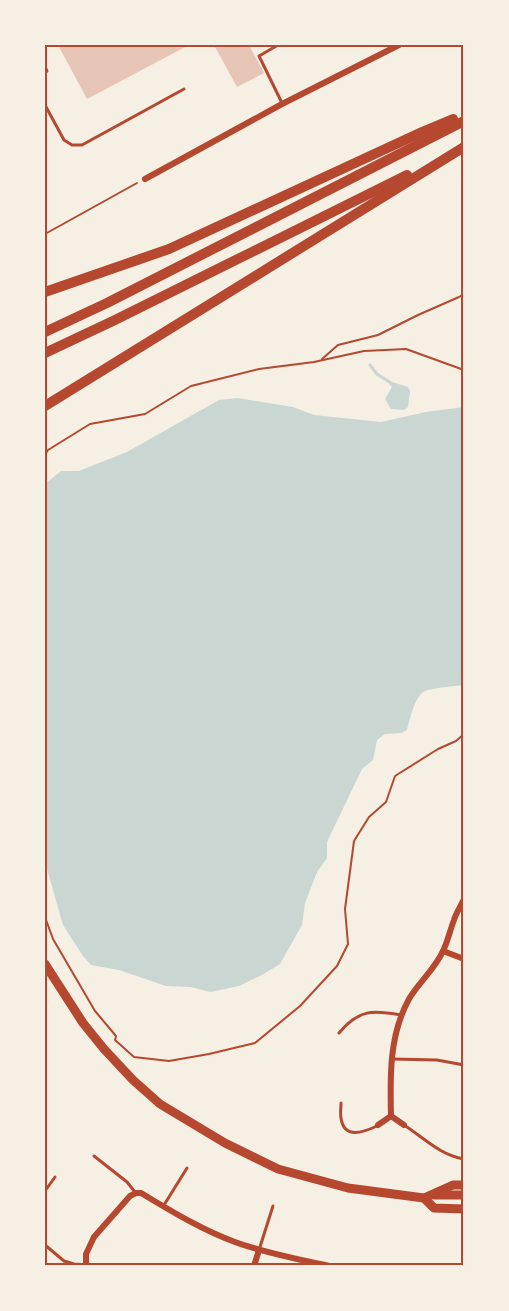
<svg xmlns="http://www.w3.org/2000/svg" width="509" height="1311" font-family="'Work Sans',sans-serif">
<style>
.water{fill:#c9d6d2}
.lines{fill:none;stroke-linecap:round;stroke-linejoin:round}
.stream{stroke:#c9d6d2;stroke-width:3}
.building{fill:#e6c5b7}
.path{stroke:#b5482f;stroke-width:2}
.service{stroke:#b5482f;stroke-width:3}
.minor{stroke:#b5482f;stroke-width:6}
.primary{stroke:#b5482f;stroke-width:9}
.motorway{stroke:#b5482f;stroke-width:10}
.neatline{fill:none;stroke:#b5482f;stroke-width:2}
</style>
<rect width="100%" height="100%" fill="#f6efe4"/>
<g class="water">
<path d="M 392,382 L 408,387 L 410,391 L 408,407 L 404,410 L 391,409 L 385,399 L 392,387 L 389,384 Z"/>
<path d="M 237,398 L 293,407 L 314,415 L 381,422 L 426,412 L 464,407 L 464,685 C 455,686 432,688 425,691 C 415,695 410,719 407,730 L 401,733 L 385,734 L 377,740 L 373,760 L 362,769 L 327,842 L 327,858 L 317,872 L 305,903 L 302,925 L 280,964 L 262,975 L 239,986 L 210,992 L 191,987 L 166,986 L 119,970 L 91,965 L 83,956 L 63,925 L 45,862 L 45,484 L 61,471 L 79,471 L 127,452 L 219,400 Z"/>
</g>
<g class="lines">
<path class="stream" d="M 370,365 L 377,374 L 391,383"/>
</g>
<g class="building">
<path d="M 58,45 L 189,45 L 87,99 Z"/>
<path d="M 214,45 L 249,45 L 264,73 L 237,87 Z"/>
</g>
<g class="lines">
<g class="path">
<path d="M 45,234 L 137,183"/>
<path d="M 322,359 L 338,345 L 378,335 L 418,315 L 459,297 L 464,294"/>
<path d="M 45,455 L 48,450 L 90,424 L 145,414 L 191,386 L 259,369 L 314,362 L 364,351 L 406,349 L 464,370"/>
<path d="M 45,917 L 53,939 L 95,1011 L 116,1036 L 115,1040 L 134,1057 L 169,1061 L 209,1054 L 255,1043 L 300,1006 L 337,966 L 348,944 L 345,909 L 354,841 L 369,817 L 386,802 L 395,776 L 438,749 L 456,741 L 464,734"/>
</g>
<g class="service">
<path d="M 278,45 L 259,56 L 282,103"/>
<path d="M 45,67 L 47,71 L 45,73"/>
<path d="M 45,105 L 64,140 L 72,145 L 82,145 L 184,89"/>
<path d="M 339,1033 C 359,1009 373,1010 401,1015"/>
<path d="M 392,1059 L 437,1060 L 464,1065"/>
<path d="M 341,1103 C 341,1108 340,1113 341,1118 C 344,1140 364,1132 377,1126"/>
<path d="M 404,1125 C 424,1138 440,1155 464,1159"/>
<path d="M 94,1156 L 127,1182 L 135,1192"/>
<path d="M 45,1191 L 55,1177"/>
<path d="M 164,1205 L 187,1168"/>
<path d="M 45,1245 L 64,1261 L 74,1264 L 105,1266"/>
<path d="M 259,1250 L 273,1206"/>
</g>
<g class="minor">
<path d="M 145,179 L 282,104 L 399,45"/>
<path d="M 443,951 L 464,959"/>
<path d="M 391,1116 C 390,1077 389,1035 409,999 C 419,982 435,969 443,951 C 448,941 450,930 454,920 C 456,913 461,906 464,899"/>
<path d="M 378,1125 L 391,1116 L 404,1125"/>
<path d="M 86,1266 L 86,1254 L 94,1237 L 130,1196 L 136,1193 L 141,1193 C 171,1211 202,1230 235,1242 C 265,1253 297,1259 329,1266"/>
<path d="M 254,1266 L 259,1250"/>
</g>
<g class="primary">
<path d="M 45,964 L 83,1023 L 104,1049 L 133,1080 L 160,1104 L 225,1143 L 278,1169 L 348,1188 L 424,1198 L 453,1185 L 464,1185"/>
<path d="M 434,1195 L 464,1195"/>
<path d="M 424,1198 L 434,1208 L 464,1209"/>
</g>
<g class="motorway">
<path d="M 45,292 L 169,249 L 422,132 L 453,119"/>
<path d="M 45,332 L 107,303 L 464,121"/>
<path d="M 45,353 L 115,320 L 407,175"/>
<path d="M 45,406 L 464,147"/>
</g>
</g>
<rect width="509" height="1311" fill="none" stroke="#f6efe4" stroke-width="93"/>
<rect x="46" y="46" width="416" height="1218" class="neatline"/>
</svg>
